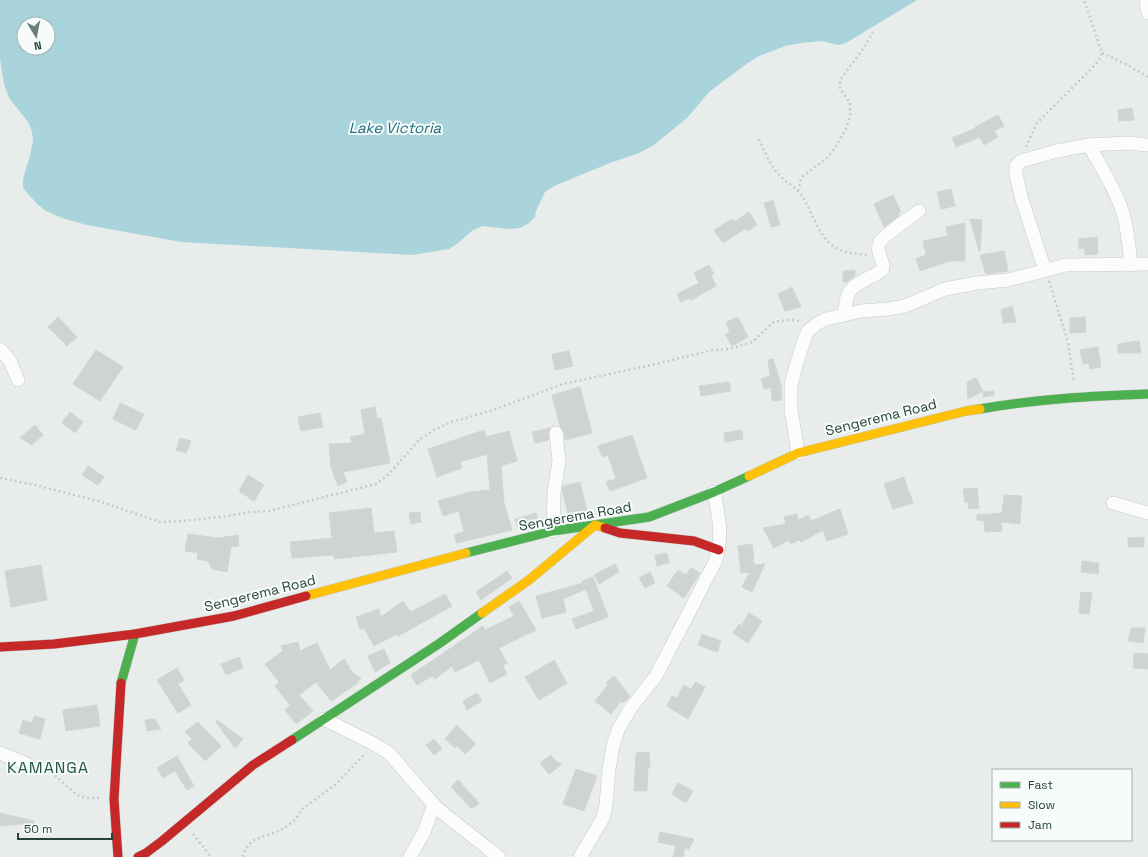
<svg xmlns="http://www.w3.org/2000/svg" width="1148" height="857" font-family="'Space Grotesk',sans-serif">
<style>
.water{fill:#a9d4db;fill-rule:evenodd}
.building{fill:#cfd4d2;stroke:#d1d6d4}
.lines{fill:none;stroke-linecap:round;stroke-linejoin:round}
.street-casing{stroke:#c5cac8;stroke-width:14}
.fast-casing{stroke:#c3cbc8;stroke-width:10}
.slow-casing{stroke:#c3cbc8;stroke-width:10}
.jam-casing{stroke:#c3cbc8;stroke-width:10}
.path{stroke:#c3ccca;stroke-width:2.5;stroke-dasharray:2 3;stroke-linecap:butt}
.street{stroke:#fcfcfc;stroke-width:13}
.fast{stroke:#4caf50;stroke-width:9}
.slow{stroke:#ffc107;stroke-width:9}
.jam{stroke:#c62828;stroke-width:9}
.labels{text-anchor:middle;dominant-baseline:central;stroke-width:4;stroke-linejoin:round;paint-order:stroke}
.street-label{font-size:14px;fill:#24423a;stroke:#f7fbf9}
.water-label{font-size:15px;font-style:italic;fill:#1c6f80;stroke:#f7fbf9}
.quarter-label{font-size:16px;letter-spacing:1px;fill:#1f5548;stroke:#f7fbf9}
</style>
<rect width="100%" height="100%" fill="#e8edeb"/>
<path class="water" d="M 0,0 L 917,0 L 846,43 L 838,45 L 822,41 L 802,43 L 785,46 L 757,57 L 745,65 L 709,92 L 687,118 L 654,145 L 639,153 L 610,163 L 554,186 L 545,192 L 536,211 L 535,217 L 529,223 L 520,228 L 507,229 L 483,226 L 473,230 L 458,243 L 449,249 L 412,255 L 181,242 L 87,225 L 62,218 L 46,211 L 37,204 L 23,188 L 23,179 L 30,155 L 33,141 L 32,132 L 28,122 L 9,98 L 4,84 L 0,59 ZM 24,24 L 48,24 L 48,48 L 24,48 Z"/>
<g class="building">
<path d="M 1132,108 L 1134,120 L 1119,121 L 1118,110 Z"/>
<path d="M 998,115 L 1004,126 L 994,131 L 998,137 L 984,145 L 980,137 L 956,147 L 952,138 L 976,128 L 975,127 Z"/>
<path d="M 951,189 L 955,206 L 941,209 L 937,192 Z"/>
<path d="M 893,195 L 901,212 L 898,214 L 899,216 L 884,227 L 874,204 Z"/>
<path d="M 773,200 L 780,225 L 771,227 L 764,203 Z"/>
<path d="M 749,212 L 757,225 L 748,231 L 746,228 L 723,243 L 714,230 L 732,219 L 734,222 Z"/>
<path d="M 970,219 L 982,220 L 980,251 L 979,251 Z"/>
<path d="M 965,223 L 965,261 L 950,261 L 920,271 L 916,259 L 926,255 L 923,241 L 948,236 L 946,227 Z"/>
<path d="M 1097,237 L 1098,254 L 1085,255 L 1085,248 L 1079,249 L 1079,239 Z"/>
<path d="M 1004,251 L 1008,271 L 986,274 L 980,255 Z"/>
<path d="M 709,265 L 714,274 L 711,275 L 716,286 L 691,300 L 690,298 L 681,302 L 677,294 L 699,283 L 694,273 Z"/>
<path d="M 855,270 L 855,276 L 847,282 L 843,282 L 843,271 Z"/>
<path d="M 792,287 L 801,307 L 785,311 L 778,294 Z"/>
<path d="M 1012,306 L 1016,322 L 1003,323 L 1001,310 Z"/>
<path d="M 58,317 L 77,337 L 67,346 L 48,327 Z"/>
<path d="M 738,317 L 748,337 L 732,346 L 725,334 L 730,332 L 726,322 Z"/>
<path d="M 1085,317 L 1086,332 L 1070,333 L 1070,318 Z"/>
<path d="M 1139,341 L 1141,353 L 1118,353 L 1118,344 Z"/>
<path d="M 1098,347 L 1101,367 L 1090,369 L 1089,363 L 1083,364 L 1080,350 Z"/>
<path d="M 96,350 L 123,367 L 100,401 L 73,384 Z"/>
<path d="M 569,351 L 573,366 L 555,370 L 552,354 Z"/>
<path d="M 773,359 L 781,385 L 782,400 L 772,401 L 771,387 L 764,389 L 761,379 L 770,376 L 768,360 Z"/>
<path d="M 976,378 L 983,391 L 968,399 L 967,382 Z"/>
<path d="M 729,382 L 731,391 L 701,396 L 699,386 Z"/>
<path d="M 580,387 L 592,433 L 565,440 L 564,432 L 560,426 L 552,395 Z"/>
<path d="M 994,391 L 994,395 L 983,397 L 983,392 Z"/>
<path d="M 120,403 L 144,414 L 136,430 L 113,419 Z"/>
<path d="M 375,407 L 377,419 L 381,418 L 390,463 L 343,472 L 347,482 L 338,486 L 331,467 L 329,444 L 352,443 L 350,437 L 365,434 L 361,410 Z"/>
<path d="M 70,412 L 83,422 L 75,433 L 62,423 Z"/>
<path d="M 320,413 L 323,427 L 301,431 L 298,417 Z"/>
<path d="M 35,425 L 43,435 L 32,445 L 20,438 Z"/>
<path d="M 550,428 L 548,433 L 549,440 L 535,443 L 532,432 Z"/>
<path d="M 484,430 L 486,437 L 509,431 L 517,461 L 501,466 L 504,503 L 512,530 L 457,543 L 454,535 L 464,532 L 459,511 L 443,516 L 438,501 L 470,492 L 490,490 L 487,454 L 460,462 L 462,468 L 437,477 L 428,449 Z"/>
<path d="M 742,430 L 743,439 L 725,442 L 724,433 Z"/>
<path d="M 632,435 L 647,478 L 610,491 L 606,482 L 616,479 L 608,455 L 602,457 L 598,446 Z"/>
<path d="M 180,438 L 191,441 L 186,453 L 176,450 Z"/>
<path d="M 88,466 L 104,477 L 98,485 L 82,475 Z"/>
<path d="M 248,475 L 264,485 L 254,501 L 239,491 Z"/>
<path d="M 904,477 L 909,493 L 910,493 L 913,503 L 893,509 L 884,484 Z"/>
<path d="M 580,482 L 588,515 L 569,518 L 562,490 L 563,486 Z"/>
<path d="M 977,488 L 979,508 L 969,509 L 968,502 L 965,502 L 963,489 Z"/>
<path d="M 1004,495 L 1022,496 L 1020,524 L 1001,522 L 1002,531 L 985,532 L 984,521 L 977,520 L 977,515 L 1002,513 Z"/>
<path d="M 371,508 L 374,533 L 394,531 L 397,552 L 334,559 L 334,555 L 292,558 L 290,542 L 332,538 L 329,513 Z"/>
<path d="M 840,509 L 848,534 L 827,541 L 823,530 L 801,542 L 799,540 L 791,544 L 789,540 L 774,548 L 763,528 L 786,524 L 784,517 L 797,514 L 798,520 L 808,515 L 811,521 Z"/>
<path d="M 420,512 L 421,522 L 411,524 L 409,513 Z"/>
<path d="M 536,513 L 539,523 L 518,528 L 515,519 Z"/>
<path d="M 188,534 L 218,538 L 238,535 L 239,546 L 231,547 L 227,572 L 212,569 L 208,561 L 197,559 L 198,553 L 185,551 Z"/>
<path d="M 1144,537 L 1144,547 L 1128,547 L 1128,538 Z"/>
<path d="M 752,544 L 754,559 L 752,561 L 754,562 L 755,565 L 765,564 L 752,592 L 742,587 L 750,572 L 741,573 L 738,546 Z"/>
<path d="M 667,553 L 669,563 L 657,566 L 655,555 Z"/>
<path d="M 1082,561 L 1099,563 L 1098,574 L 1081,572 Z"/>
<path d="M 615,564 L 619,572 L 599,584 L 594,575 Z"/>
<path d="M 41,565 L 47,600 L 11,607 L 5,571 Z"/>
<path d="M 691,568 L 700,573 L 684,598 L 667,586 L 678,570 L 686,575 Z"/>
<path d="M 507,571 L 512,578 L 481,600 L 476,592 Z"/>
<path d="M 650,572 L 655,583 L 645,588 L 639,578 Z"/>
<path d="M 593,577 L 608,617 L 576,629 L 572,619 L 594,611 L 586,589 L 563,599 L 566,612 L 542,618 L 536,596 L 583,583 L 582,581 Z"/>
<path d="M 1081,592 L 1092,593 L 1089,614 L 1079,613 Z"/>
<path d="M 445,594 L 452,606 L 398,636 L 397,634 L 374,646 L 364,628 L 360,629 L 356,617 L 379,609 L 381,617 L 403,601 L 411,612 Z"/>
<path d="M 519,601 L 536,630 L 499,648 L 507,663 L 503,666 L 507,674 L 490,683 L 479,660 L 455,672 L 452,666 L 435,679 L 432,676 L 417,685 L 411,675 L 483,626 L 485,630 L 514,616 L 509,607 Z"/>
<path d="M 749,613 L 762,621 L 748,643 L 733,633 L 739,624 L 741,626 Z"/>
<path d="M 1131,628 L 1145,628 L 1143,643 L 1128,641 Z"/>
<path d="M 702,634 L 721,641 L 717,652 L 698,645 Z"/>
<path d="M 298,642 L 300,651 L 317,643 L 330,670 L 344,659 L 350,667 L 348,668 L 361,679 L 357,681 L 358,683 L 331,701 L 316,682 L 299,695 L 313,711 L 296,724 L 285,710 L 290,705 L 275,686 L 279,682 L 265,664 L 283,651 L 281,646 Z"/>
<path d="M 384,649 L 390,663 L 375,672 L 368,656 Z"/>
<path d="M 1134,653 L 1148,654 L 1148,669 L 1133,668 Z"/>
<path d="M 239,657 L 243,668 L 226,675 L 221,664 Z"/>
<path d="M 554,660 L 567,683 L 539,700 L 525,677 Z"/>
<path d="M 177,668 L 184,680 L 178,684 L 191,705 L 178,713 L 157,680 Z"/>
<path d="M 614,676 L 630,696 L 623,703 L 621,701 L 611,714 L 595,701 L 608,685 L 606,683 Z"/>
<path d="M 696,682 L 705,687 L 688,719 L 667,706 L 672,696 L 677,698 L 684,685 L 691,689 Z"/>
<path d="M 477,693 L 482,701 L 467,710 L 463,701 Z"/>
<path d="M 97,705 L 100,726 L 66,731 L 63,710 Z"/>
<path d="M 34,716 L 45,719 L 40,739 L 19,733 L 23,720 L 32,723 Z"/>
<path d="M 155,719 L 161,729 L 147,731 L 145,720 Z"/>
<path d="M 217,720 L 243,739 L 235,748 L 216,722 Z"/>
<path d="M 198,722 L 221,746 L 205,761 L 188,743 L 192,739 L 185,732 Z"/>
<path d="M 457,725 L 476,744 L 465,754 L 457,746 L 455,748 L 445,739 Z"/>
<path d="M 434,739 L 442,749 L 434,755 L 426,745 Z"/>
<path d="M 649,752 L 650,768 L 648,768 L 647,791 L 634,791 L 636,753 Z"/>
<path d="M 551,755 L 555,761 L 562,764 L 549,774 L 540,763 Z"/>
<path d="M 177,756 L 194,786 L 187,790 L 175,771 L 163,778 L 157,768 Z"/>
<path d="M 576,769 L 597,776 L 584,811 L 563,804 Z"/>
<path d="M 458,780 L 479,803 L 472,809 L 451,787 Z"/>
<path d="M 678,783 L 693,791 L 686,803 L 672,794 Z"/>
<path d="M 0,813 L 34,821 L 34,823 L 0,826 Z"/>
<path d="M 660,832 L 694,839 L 689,849 L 685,848 L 683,857 L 673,857 L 676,846 L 658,842 Z"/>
</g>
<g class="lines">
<g class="street-casing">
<g id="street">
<path d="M 1146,0 L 1148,13"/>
<path d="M 1089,145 C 1100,166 1115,188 1122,210 C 1128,228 1129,247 1131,265"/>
<path d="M 1045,270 L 1022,200 L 1016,175 L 1016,166 L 1021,161 L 1057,151 L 1089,145 L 1128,143 L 1148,145"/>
<path d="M 844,315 C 847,290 848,289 870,277 C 873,275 878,274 881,271 C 888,264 874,253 880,242 C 884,235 911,217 919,211"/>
<path d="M 0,349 L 10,361 L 18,380"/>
<path d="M 798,453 L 791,409 L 791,386 L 795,369 L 805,337 L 808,331 L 818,323 L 826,319 L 844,315 L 861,311 L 888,309 L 905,306 L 945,289 L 977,283 L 1008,280 L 1066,265 L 1148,264"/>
<path d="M 1113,503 L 1148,513"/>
<path d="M 553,531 L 554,492 L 559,461 L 556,433"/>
<path d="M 324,719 L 374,744 L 389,753 L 434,805 L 444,814 L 499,857"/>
<path d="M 0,753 L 27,764"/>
<path d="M 410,857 L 424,832 L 434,805"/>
<path d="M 580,857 L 603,818 L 606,805 L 609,769 L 613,746 L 618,730 L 630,709 L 656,676 L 716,560 C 723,533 719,519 714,492"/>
</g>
</g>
<g class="fast-casing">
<g id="fast">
<path d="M 980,409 C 1036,399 1092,396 1148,394"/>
<path d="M 466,553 L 553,531 L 649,517 L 714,492 L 749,476"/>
<path d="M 121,683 L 135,634"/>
<path d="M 292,740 L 440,643 L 482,613"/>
</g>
</g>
<g class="slow-casing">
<g id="slow">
<path d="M 749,476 L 798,453 L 966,411 L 980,409"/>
<path d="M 306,596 L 466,553"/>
<path d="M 482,613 L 529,580 L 595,525 L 605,528"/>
</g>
</g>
<g class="jam-casing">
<g id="jam">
<path d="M 605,528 L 620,533 L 694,541 L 719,550"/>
<path d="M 0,647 L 54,644 L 135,634 L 234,616 L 306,596"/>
<path d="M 118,857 L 114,799 L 121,683"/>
<path d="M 138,857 L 146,853 L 162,841 L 253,765 L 292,740"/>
</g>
</g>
<g class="path">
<path d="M 1102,53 L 1124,63 L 1148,77"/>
<path d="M 759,139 C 765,153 771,167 782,178 C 787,183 794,186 799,192 C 812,209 816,233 833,246 C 843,253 857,254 869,255"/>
<path d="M 1026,147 L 1037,123 L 1094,66 L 1099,60 L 1102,53 L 1084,0"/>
<path d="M 798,191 L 801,179 L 804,175 L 826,159 L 833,151 L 847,127 L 850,115 L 850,103 L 840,88 L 840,80 L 863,49 L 873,32"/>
<path d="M 1049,281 L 1068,342 L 1074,382"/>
<path d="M 0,478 L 35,485 L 102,502 L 160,522 L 183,521 L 227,516 L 251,512 L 269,511 L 376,484 L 389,474 L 419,440 L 434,430 L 451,422 L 491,411 L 563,384 L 656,364 L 713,350 L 729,349 L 752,342 L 774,322 L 788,320 L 796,320 L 801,322"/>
<path d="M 37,767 L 52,773 L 77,795 L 86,798 L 99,798"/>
<path d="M 193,834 L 211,857"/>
<path d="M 243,857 L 245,850 L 249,844 L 254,840 L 279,831 L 289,825 L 296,819 L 301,810 L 336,784 L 366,753"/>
</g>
<use href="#street" class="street"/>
<use href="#fast" class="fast"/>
<use href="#slow" class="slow"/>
<use href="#jam" class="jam"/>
</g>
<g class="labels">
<g class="street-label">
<text transform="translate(881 417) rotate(-14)">Sengerema Road</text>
<text transform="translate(575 516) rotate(-10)">Sengerema Road</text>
<text transform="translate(260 593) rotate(-14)">Sengerema Road</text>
</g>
<g class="water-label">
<text x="395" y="127">Lake Victoria</text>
</g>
<g class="quarter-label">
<text x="48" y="767">KAMANGA</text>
</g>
</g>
<rect x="992" y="769" width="140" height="72" fill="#f7fbf9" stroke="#a3b1ad"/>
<rect x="1000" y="782" width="20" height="6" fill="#4caf50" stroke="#a3b1ad"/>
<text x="1028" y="789" font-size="12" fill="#24423a">Fast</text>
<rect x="1000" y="802" width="20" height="6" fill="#ffc107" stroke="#a3b1ad"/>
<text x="1028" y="809" font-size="12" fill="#24423a">Slow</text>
<rect x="1000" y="822" width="20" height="6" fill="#c62828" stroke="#a3b1ad"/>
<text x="1028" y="829" font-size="12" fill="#24423a">Jam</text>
<g transform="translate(36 36) rotate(170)"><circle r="19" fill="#f7fbf9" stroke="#a3b1ad"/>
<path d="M0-3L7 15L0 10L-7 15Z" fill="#697e78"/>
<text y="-6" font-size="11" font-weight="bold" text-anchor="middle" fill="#24423a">N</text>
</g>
<path d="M18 833v6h94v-6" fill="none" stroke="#24423a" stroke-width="2"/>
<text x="24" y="833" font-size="12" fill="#24423a" stroke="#f7fbf9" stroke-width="3" paint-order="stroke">50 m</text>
</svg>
